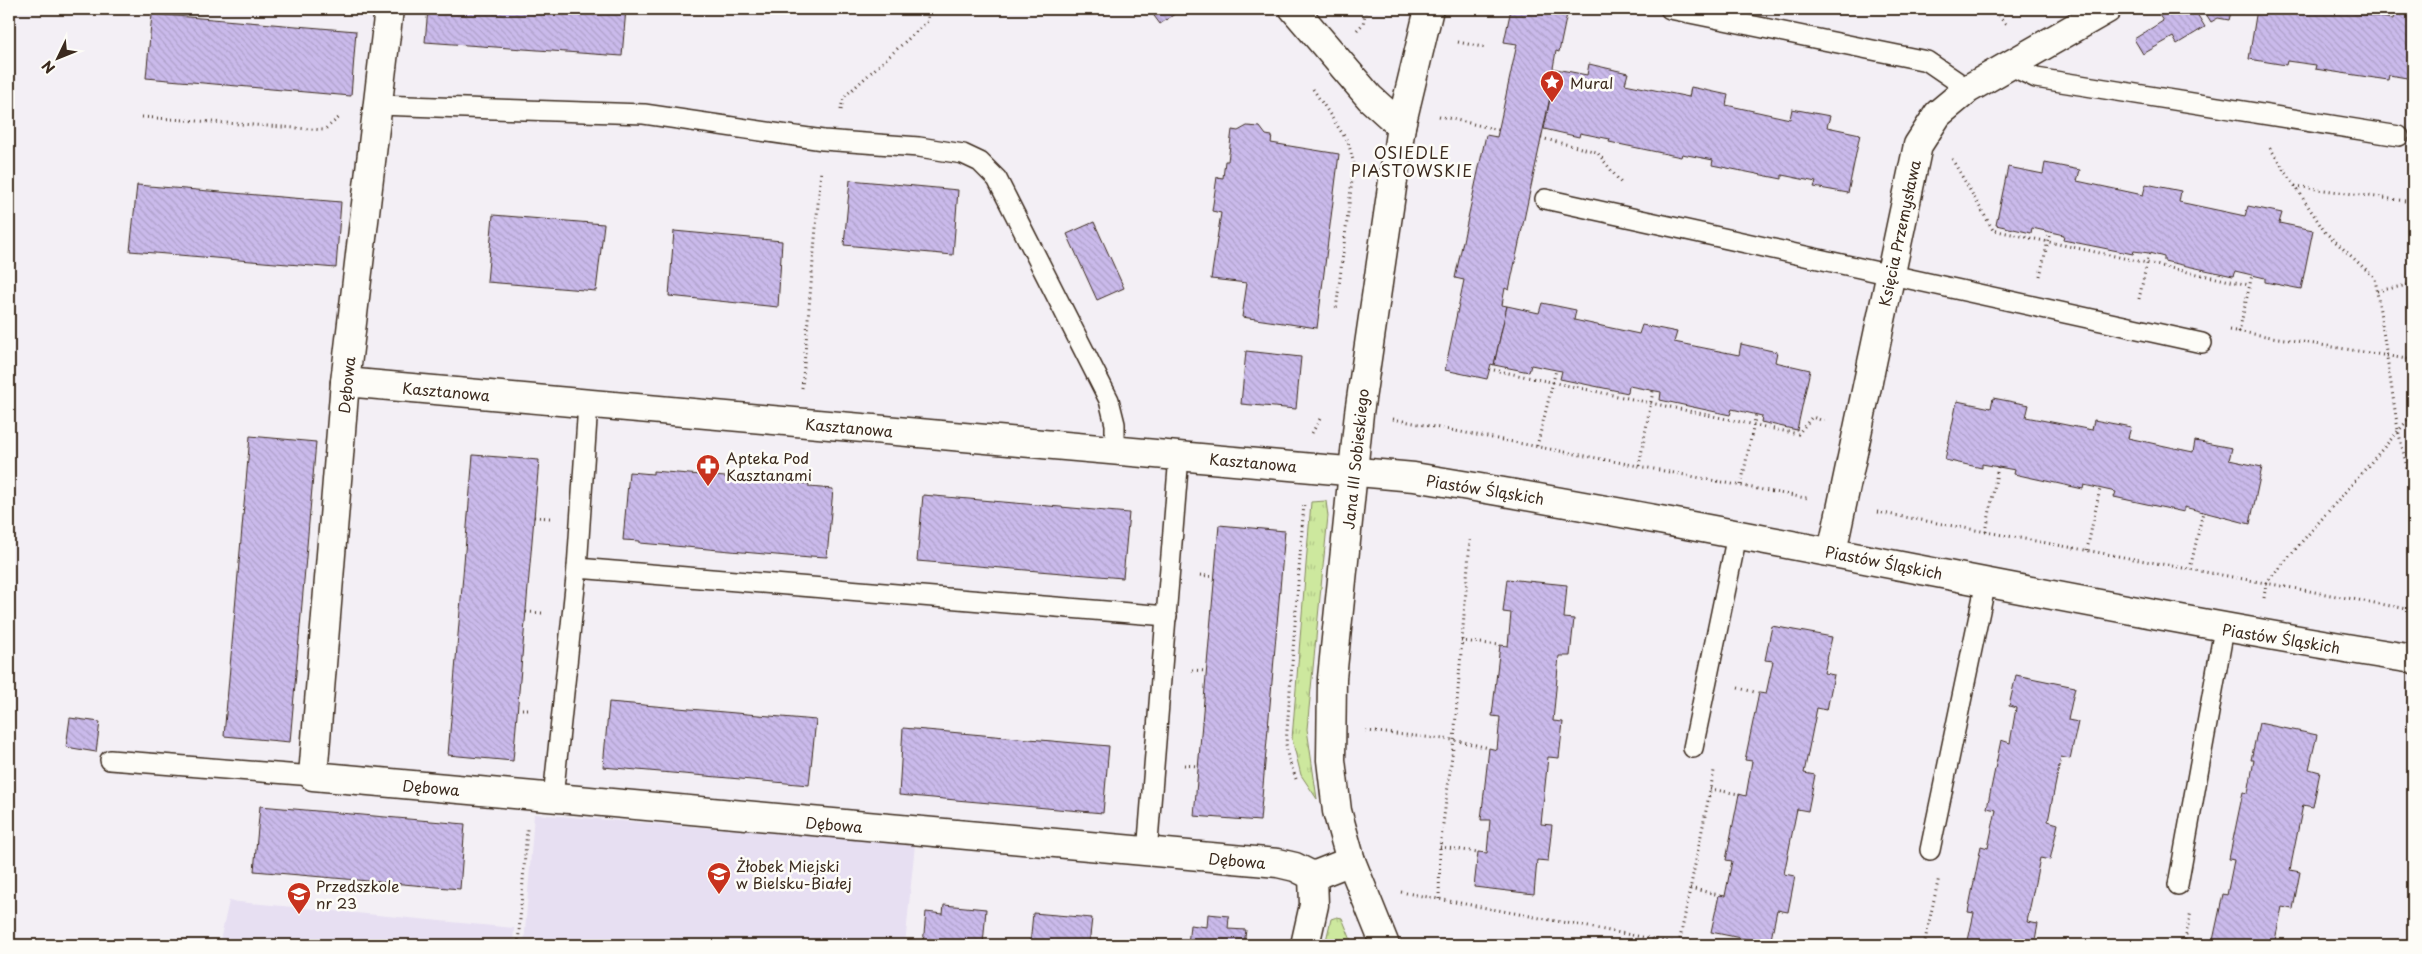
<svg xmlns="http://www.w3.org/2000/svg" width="2422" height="954" font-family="'Playpen Sans',sans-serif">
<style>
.built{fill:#e7dff2}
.grass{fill:url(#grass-tufts);stroke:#84895e}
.building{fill:url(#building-back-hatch);stroke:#3b2a1e}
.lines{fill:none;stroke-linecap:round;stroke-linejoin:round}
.service-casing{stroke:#3b2a1e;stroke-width:22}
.minor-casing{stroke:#3b2a1e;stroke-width:31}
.path{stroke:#3b2a1e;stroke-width:3;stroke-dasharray:1 4;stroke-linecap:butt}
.service{stroke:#fdfcf7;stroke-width:19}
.minor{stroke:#fdfcf7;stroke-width:28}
.labels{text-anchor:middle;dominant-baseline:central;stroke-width:5;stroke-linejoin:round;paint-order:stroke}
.poi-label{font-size:15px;fill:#3b2a1e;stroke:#fdfcf7;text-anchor:start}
.street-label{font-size:15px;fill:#3b2a1e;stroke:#fdfcf7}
.neighbourhood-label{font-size:16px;letter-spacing:1px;fill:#3b2a1e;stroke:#fdfcf7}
</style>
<defs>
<pattern id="grass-tufts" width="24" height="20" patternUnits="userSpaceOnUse" patternTransform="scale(1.25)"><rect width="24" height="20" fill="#cde89e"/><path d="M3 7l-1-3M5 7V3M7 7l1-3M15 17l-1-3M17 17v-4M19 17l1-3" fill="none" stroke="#b1c788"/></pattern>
<pattern id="building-back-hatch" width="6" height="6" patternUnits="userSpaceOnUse" patternTransform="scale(1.25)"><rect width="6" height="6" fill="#cabaeb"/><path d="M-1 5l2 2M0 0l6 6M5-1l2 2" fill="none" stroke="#aea0c9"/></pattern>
</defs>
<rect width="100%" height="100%" fill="#f3eff5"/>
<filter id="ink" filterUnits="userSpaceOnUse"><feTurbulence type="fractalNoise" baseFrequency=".02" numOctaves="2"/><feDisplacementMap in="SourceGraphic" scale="10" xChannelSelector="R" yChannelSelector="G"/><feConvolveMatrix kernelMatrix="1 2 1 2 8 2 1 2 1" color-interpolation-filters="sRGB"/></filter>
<g filter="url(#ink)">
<g class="built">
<path d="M 534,814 L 915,844 L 905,945 L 524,945 Z"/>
<path d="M 229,901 L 514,928 L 513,945 L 219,945 Z"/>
</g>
<g class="grass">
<path d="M 1326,501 L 1328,516 L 1307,729 L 1317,799 L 1301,775 L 1292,739 L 1311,502 Z"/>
<path d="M 1337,917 L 1342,918 L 1353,945 L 1325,945 L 1331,919 Z"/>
</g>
<g class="building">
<path d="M 428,9 L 626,9 L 622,56 L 425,42 Z"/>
<path d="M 850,9 L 898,9 L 897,14 Z"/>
<path d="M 1149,9 L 1182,9 L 1160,24 Z"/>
<path d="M 1511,9 L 1568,9 L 1559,52 L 1556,51 L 1553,68 L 1556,69 L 1509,290 L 1505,288 L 1502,305 L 1507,306 L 1494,365 L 1491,364 L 1487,379 L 1445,370 L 1464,280 L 1455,278 L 1486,135 L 1497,137 L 1517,44 L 1504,42 Z"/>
<path d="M 2169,9 L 2194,9 L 2205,27 L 2177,44 L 2173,37 L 2143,54 L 2134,39 L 2163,21 L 2159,15 Z"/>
<path d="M 2203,9 L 2232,9 L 2229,20 L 2218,18 L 2211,22 Z"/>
<path d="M 2257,9 L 2328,9 L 2393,19 L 2395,9 L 2413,11 L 2413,79 L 2389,75 L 2388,80 L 2315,69 L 2316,65 L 2287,61 L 2286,65 L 2249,59 Z"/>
<path d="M 152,14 L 356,31 L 351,96 L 146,78 Z"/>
<path d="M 1589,64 L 1628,73 L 1625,84 L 1689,97 L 1691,87 L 1728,95 L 1726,105 L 1790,119 L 1792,109 L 1830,116 L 1827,127 L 1860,134 L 1848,193 L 1814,187 L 1816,182 L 1782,175 L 1782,179 L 1712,165 L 1713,160 L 1682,154 L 1681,157 L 1609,142 L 1610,139 L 1580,133 L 1579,137 L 1544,129 L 1556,69 L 1587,75 Z"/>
<path d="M 1247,126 L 1260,127 L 1266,135 L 1272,136 L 1271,143 L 1339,154 L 1317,328 L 1242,317 L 1247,283 L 1211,279 L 1221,213 L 1212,211 L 1217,177 L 1223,178 L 1225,161 L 1228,161 L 1232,130 L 1238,131 Z"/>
<path d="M 2045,163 L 2080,170 L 2077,181 L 2143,195 L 2146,184 L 2181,191 L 2179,202 L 2245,216 L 2248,206 L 2282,213 L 2279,223 L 2313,230 L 2301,289 L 2265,282 L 2265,278 L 2235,271 L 2233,276 L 2164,261 L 2164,257 L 2149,253 L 2134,251 L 2133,254 L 2063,240 L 2064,235 L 2032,228 L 2031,233 L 1996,225 L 2008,167 L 2043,174 Z"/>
<path d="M 850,180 L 958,190 L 953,255 L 844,245 Z"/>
<path d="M 137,185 L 341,202 L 336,268 L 130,251 Z"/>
<path d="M 493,215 L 604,224 L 596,291 L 487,282 Z"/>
<path d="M 1094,222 L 1124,288 L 1097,300 L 1067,234 Z"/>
<path d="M 674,231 L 782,241 L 778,307 L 669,296 Z"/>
<path d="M 1542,303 L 1576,310 L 1574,320 L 1639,334 L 1642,325 L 1677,332 L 1674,342 L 1739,355 L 1741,344 L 1777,352 L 1775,362 L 1810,370 L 1797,430 L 1761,422 L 1762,416 L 1732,409 L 1730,415 L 1660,400 L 1661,392 L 1629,386 L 1628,393 L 1560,379 L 1562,371 L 1556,370 L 1531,365 L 1529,372 L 1494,365 L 1507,306 L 1539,313 Z"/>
<path d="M 1246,351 L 1301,357 L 1296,409 L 1241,404 Z"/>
<path d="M 1993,398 L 2029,405 L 2026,417 L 2092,430 L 2094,420 L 2131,427 L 2128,438 L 2193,452 L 2195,441 L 2232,448 L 2229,460 L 2262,467 L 2250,524 L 2184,507 L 2184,512 L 2114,497 L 2116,492 L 2084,485 L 2083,489 L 2014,474 L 2015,470 L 1982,464 L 1982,468 L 1945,460 L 1957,401 L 1991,408 Z"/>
<path d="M 250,436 L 316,442 L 290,742 L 224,736 Z"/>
<path d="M 473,455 L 539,460 L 513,761 L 448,755 Z"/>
<path d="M 653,471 L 809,484 L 809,487 L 833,489 L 827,557 L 810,556 L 810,558 L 640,543 L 640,541 L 623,540 L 629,472 L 653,474 Z"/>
<path d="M 923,495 L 1129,513 L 1123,578 L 917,561 Z"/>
<path d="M 1219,525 L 1285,531 L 1260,821 L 1194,816 Z"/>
<path d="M 1507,579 L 1567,585 L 1564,618 L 1574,619 L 1570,656 L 1559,656 L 1553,721 L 1563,722 L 1559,758 L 1548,757 L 1541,824 L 1552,825 L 1548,861 L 1537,860 L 1534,894 L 1474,887 L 1478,852 L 1487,853 L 1490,820 L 1481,820 L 1489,748 L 1497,750 L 1500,717 L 1492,716 L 1500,645 L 1508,646 L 1511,613 L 1503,612 Z"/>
<path d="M 1772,626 L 1832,637 L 1824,673 L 1834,675 L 1827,710 L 1817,708 L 1804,773 L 1815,775 L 1808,811 L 1797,809 L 1784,874 L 1795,876 L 1788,912 L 1777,910 L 1770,944 L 1711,932 L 1719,895 L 1725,896 L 1732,861 L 1726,860 L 1739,794 L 1746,796 L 1752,761 L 1745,760 L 1759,693 L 1766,694 L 1773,661 L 1765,660 Z"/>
<path d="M 2016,675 L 2075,687 L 2068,720 L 2078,722 L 2070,759 L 2061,757 L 2048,821 L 2058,824 L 2050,860 L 2040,858 L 2027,922 L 2038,924 L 2034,945 L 1967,945 L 1974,913 L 1968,912 L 1981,846 L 1988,848 L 1996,810 L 1987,808 L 2001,740 L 2010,743 L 2016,708 L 2009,706 Z"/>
<path d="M 609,702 L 816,720 L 809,785 L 603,767 Z"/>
<path d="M 70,718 L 100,722 L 96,752 L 66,747 Z"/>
<path d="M 2259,723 L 2317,735 L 2309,769 L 2320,772 L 2313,807 L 2303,805 L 2290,870 L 2300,872 L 2293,909 L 2282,907 L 2274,945 L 2212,945 L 2223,894 L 2227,895 L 2234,860 L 2229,859 L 2243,792 L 2248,793 L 2254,760 L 2251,760 Z"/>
<path d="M 903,728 L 1109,746 L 1103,813 L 899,795 Z"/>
<path d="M 260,806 L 465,824 L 460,889 L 254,871 Z"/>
<path d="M 944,905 L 986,909 L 983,945 L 923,945 L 926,912 L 943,914 Z"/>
<path d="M 1033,913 L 1092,918 L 1089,945 L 1030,945 Z"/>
<path d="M 1208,914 L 1229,916 L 1228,929 L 1246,930 L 1244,945 L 1188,945 L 1190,925 L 1207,927 Z"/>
</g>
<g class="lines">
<g class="service-casing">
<g id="service">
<path d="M 1670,9 L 1927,61 L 1968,89"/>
<path d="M 2009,65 L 2036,78 L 2399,136"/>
<path d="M 378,105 L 644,114 L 823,140 L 919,147 L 963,154 L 980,162 L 997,179 L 1109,400 L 1115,424 L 1115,450"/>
<path d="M 1545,199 L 2202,343"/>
<path d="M 577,568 L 1167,616"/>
<path d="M 1693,748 L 1737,535"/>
<path d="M 110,760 L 313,776"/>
<path d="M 553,798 L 577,568 L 588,404"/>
<path d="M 1930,850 L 1986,582"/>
<path d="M 1147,853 L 1179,456"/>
<path d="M 2178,885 L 2224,629"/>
</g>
</g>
<g class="minor-casing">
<g id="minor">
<path d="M 389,9 L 345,382 L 313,776 L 1278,863 L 1295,867 L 1313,876"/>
<path d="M 1294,9 L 1370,98 L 1401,126"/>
<path d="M 345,382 L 1414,477 C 1748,531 2079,606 2413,659"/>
<path d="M 1832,552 L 1918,145 L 1938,114 L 1968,89 L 2107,9"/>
<path d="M 1305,945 L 1314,905 L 1313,876 L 1351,861"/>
<path d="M 1385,945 L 1351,861 L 1337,811 L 1331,760 L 1332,678 L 1359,413 L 1401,126 L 1429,9"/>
</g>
</g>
<g class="path">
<path d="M 1991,9 L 2008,26"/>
<path d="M 1357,30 L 1363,24 L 1366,9"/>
<path d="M 1458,42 L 1487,48"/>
<path d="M 1313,89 L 1348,142 L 1354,164 L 1336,310"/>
<path d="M 841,110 L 843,98 L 928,21 L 928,9"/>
<path d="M 1439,116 L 1499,130"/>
<path d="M 142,117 L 324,130 L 341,116"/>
<path d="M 1541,138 L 1597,152 L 1621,183"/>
<path d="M 2270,148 L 2325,232 L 2375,278 L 2398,430 L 2413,492"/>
<path d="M 1952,159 L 1993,230 L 2249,285"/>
<path d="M 2295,186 L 2413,202"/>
<path d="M 2040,276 L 2050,232"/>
<path d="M 2377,291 L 2413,284"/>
<path d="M 2139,299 L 2149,253"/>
<path d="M 2229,330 L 2413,360"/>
<path d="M 2239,332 L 2252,275"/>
<path d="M 1494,370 L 1798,434 L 1812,417 L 1824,421"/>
<path d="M 802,388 L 821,170"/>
<path d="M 1393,419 L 1805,498 L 1809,497"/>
<path d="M 1312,433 L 1321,417"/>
<path d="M 1537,446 L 1556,370"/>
<path d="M 1639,466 L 1653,391"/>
<path d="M 1741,485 L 1756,414"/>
<path d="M 1877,512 L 2413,610"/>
<path d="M 534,517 L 551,518"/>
<path d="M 1986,532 L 1998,467"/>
<path d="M 2087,550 L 2100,489"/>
<path d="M 2190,569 L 2203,512"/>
<path d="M 1200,575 L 1214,577"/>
<path d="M 2264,598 L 2266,583 L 2413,414"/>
<path d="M 526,612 L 543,613"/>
<path d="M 1461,641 L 1500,645"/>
<path d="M 1192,670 L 1206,671"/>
<path d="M 1738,688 L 1759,693"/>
<path d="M 517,709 L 532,709"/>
<path d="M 1366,731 L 1454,740 L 1489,748"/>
<path d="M 1184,765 L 1198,766"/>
<path d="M 1296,779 L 1288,757 L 1286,744 L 1304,503"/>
<path d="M 1710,789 L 1739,794"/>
<path d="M 1440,847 L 1478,852"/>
<path d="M 1690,888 L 1719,895"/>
<path d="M 1401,892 L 1685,945"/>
<path d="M 1439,899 L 1440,847 L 1454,740 L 1470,540"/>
<path d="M 1679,944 L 1714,771"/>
<path d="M 518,945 L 527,829"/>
<path d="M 1924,945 L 1939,877"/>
<path d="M 2184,945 L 2191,911"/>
</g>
<use href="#service" class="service"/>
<use href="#minor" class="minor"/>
</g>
</g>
<defs>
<g id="sight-pin" transform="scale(1.25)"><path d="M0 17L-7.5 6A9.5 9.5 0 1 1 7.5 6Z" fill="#c8321e" stroke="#fdfcf7"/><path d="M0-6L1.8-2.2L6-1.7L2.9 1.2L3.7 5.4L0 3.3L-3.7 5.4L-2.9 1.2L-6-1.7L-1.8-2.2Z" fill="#fff"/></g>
<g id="pharmacy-pin" transform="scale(1.25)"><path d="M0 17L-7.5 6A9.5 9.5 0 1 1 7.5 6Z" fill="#c8321e" stroke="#fdfcf7"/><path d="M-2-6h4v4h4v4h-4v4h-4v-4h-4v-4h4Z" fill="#fff"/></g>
<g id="school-pin" transform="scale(1.25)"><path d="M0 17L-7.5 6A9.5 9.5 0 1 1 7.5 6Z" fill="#c8321e" stroke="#fdfcf7"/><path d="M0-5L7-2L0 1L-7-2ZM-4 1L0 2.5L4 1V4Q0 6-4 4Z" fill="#fff"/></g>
</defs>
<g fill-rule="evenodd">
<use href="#sight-pin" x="1552" y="82"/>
<use href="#pharmacy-pin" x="708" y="466"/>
<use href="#school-pin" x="719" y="874"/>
<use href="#school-pin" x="299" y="894"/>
</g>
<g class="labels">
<g class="poi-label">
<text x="1570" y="82">Mural</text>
<text x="726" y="457">Apteka Pod<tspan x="726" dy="17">Kasztanami</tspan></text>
<text x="736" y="865">Żłobek Miejski<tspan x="736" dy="17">w Bielsku-Białej</tspan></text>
<text x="316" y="885">Przedszkole<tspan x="316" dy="17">nr 23</tspan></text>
</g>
<g class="street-label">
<text transform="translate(1899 233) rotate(-78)">Księcia Przemysława</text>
<text transform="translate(346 385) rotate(-84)">Dębowa</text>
<text transform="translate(446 391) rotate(5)">Kasztanowa</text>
<text transform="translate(849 427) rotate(5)">Kasztanowa</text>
<text transform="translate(1355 459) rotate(-84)">Jana III Sobieskiego</text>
<text transform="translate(1253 462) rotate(5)">Kasztanowa</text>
<text transform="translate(1485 489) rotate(9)">Piastów Śląskich</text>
<text transform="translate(1884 562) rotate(11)">Piastów Śląskich</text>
<text transform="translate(2281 638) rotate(9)">Piastów Śląskich</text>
<text transform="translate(431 787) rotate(5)">Dębowa</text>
<text transform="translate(834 824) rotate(5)">Dębowa</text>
<text transform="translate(1237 860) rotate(5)">Dębowa</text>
</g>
<g class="neighbourhood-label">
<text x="1412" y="152">OSIEDLE<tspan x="1412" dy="18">PIASTOWSKIE</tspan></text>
</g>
</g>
<rect width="2422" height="954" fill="none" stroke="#fdfcf7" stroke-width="30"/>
<rect x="15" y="15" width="2392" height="924" fill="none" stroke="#3b2a1e" stroke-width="2" filter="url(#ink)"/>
<g transform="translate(58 58) rotate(227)" stroke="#fdfcf7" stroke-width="4" paint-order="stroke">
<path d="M0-4L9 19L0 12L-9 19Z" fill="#3b2a1e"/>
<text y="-8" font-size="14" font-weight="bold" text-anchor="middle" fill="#3b2a1e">N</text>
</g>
</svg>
